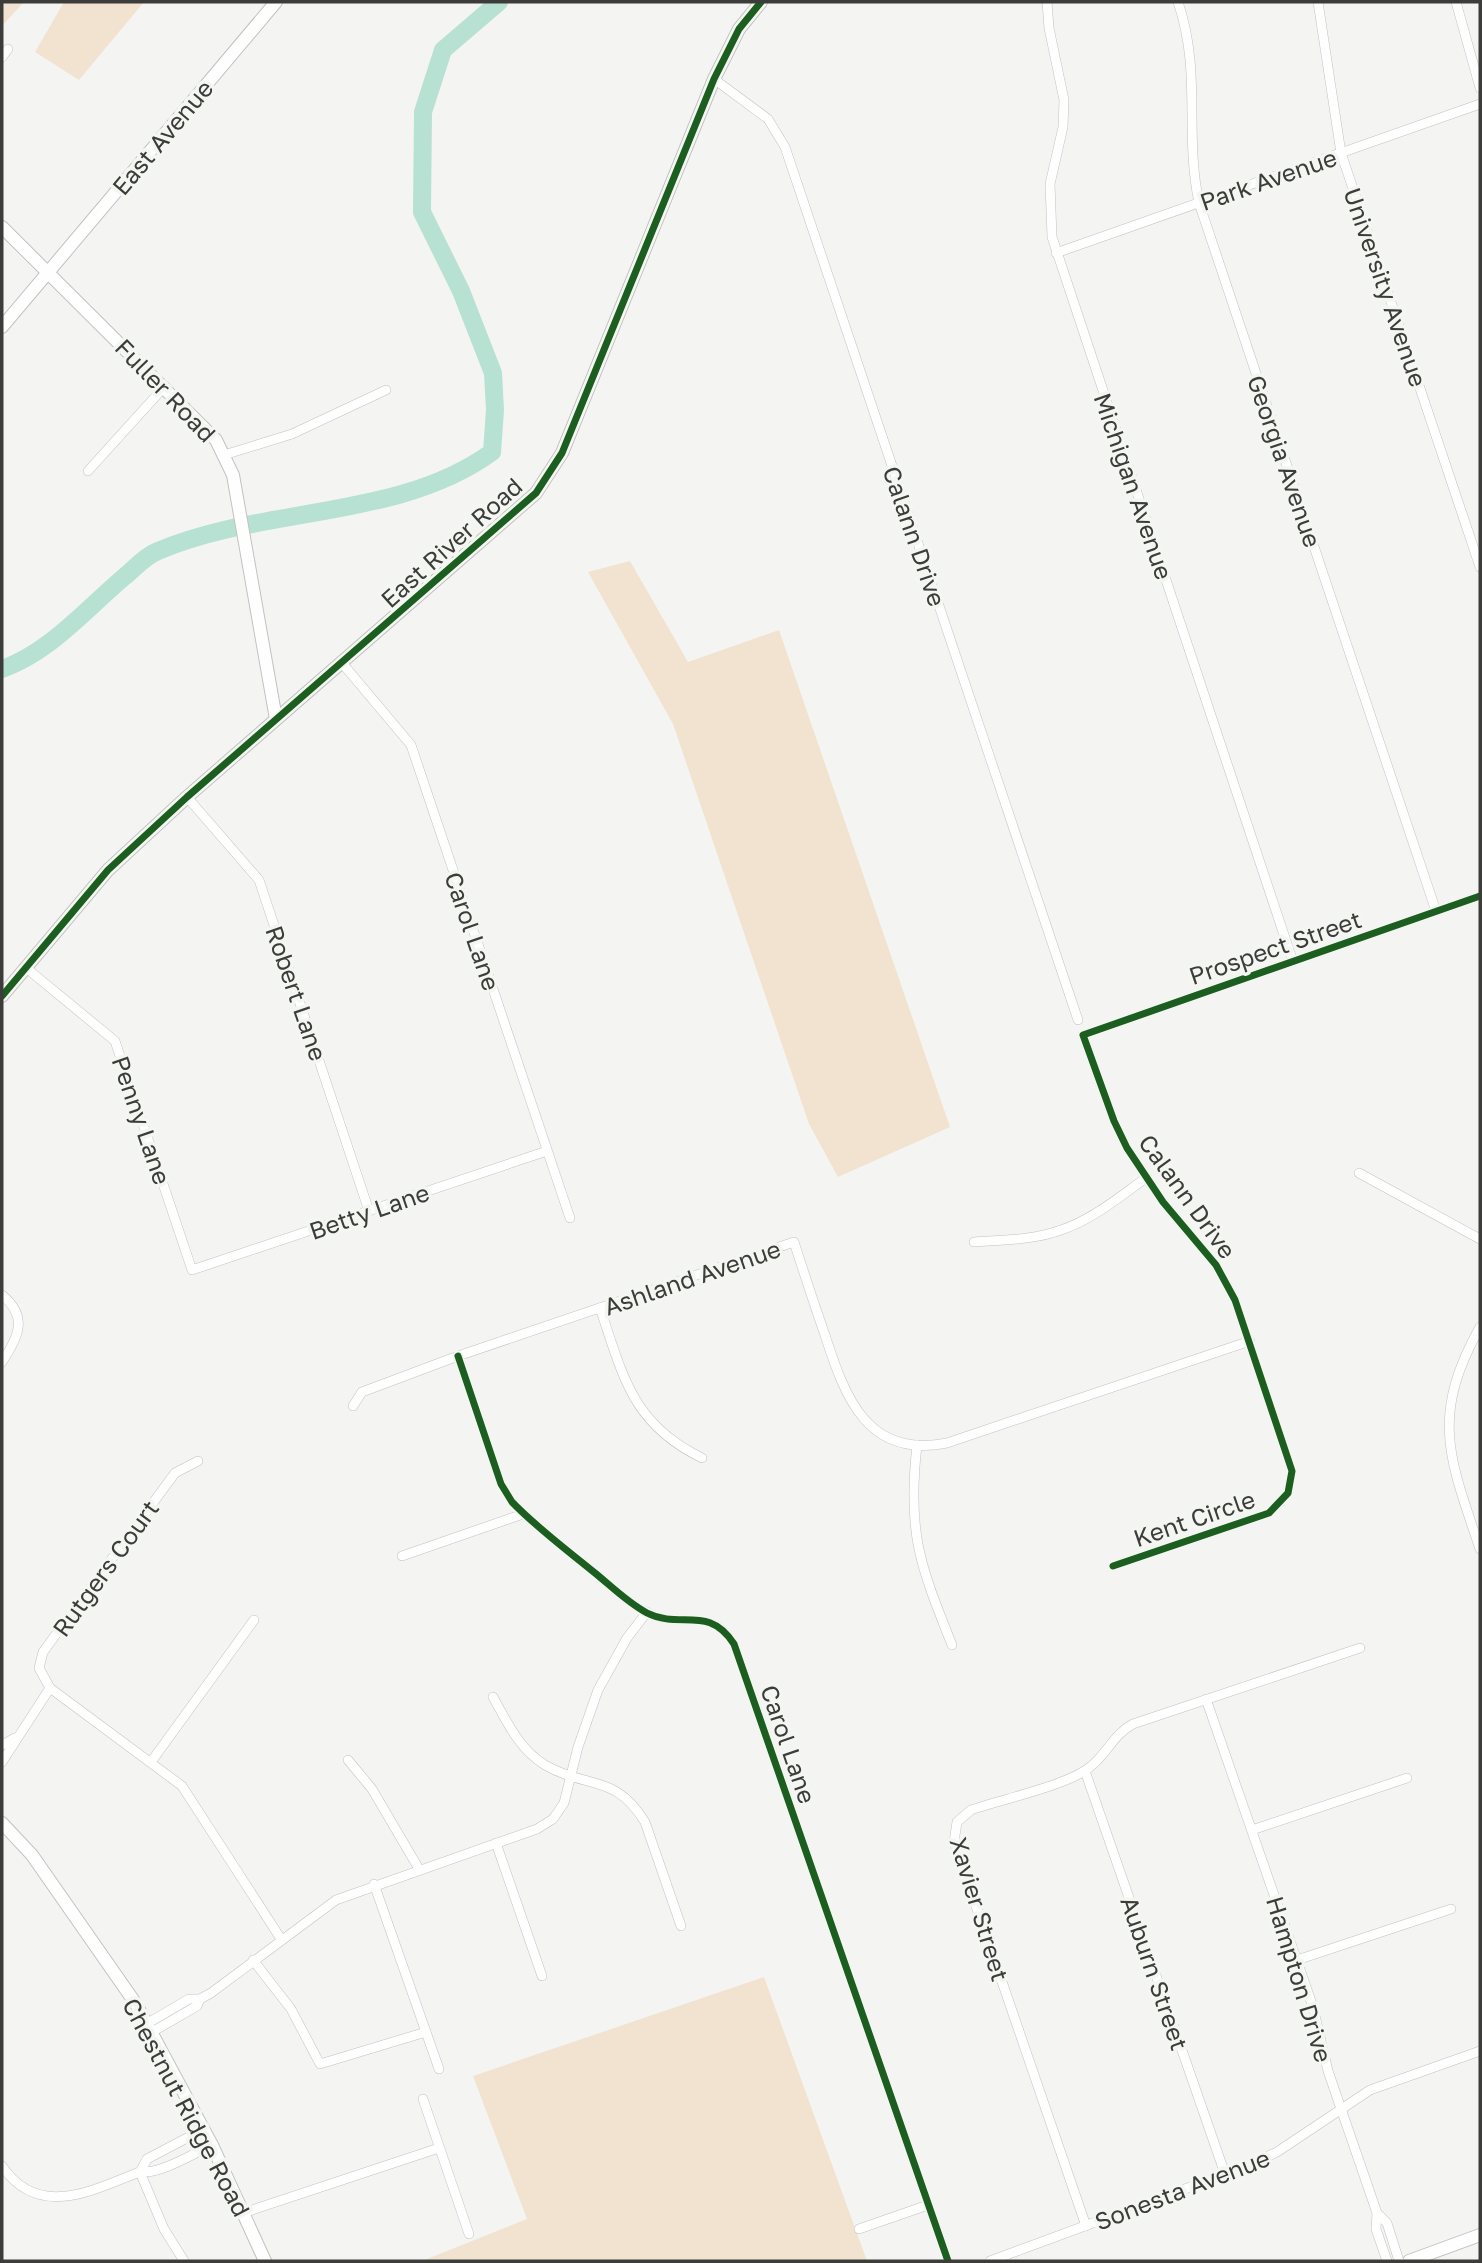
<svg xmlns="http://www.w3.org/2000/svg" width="1482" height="2263" font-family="'Golos Text',sans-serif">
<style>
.green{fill:#f2e3d0}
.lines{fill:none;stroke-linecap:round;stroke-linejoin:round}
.river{stroke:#b7e1d2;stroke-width:18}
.minor-casing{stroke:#c2c2c0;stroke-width:10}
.tertiary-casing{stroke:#c2c2c0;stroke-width:14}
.minor{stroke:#fdfefd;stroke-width:9}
.tertiary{stroke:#fdfefd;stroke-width:12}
.cycleway-casing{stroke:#f4f6f1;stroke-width:11}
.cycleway{stroke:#1b5e20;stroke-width:7}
.labels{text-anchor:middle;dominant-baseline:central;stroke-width:7;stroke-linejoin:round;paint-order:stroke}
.street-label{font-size:24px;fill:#3c3d3b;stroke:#f4f6f1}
</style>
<rect width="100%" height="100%" fill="#f4f5f2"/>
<g class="green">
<path d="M 2,2 L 24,2 L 2,26 Z"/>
<path d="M 64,2 L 144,2 L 79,80 L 35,52 Z"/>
<path d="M 630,561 L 688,662 L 779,630 L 950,1127 L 838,1177 L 809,1124 L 673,724 L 588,572 Z"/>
<path d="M 764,1977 L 867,2261 L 422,2261 L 527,2219 L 473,2076 Z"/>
</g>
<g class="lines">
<path class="river" d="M 2,669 C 50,652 85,610 124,577 C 135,568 145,556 158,551 C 263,506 399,520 492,452 L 495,410 L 493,373 L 461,291 L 422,212 L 423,112 L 443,50 L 499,2"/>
<g class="minor-casing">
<g id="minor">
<path d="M 1047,2 L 1049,28 L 1064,100 L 1063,127 L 1050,184 L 1052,237 L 1293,962"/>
<path d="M 1178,2 C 1202,73 1184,131 1199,203 L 1436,911"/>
<path d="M 1318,2 L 1341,153 L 1480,567"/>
<path d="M 1456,2 L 1480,88"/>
<path d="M 2,57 L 8,49"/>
<path d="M 714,79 L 768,119 L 785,147 L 1078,1020"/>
<path d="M 1056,253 L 1480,104"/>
<path d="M 224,455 L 292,434 L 386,390"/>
<path d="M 88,471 L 165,386"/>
<path d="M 342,663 L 411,745 L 570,1218"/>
<path d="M 187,797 L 259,880 L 369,1211"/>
<path d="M 25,967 L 115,1041 L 192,1270 L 547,1151"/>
<path d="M 1359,1173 L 1480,1239"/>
<path d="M 974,1242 C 1003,1240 1034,1240 1061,1230 C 1092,1220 1119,1197 1146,1178"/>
<path d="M 2,1295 C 29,1317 18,1338 2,1362"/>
<path d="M 600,1308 C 623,1376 632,1424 702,1458"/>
<path d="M 1480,1327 C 1430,1417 1449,1457 1480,1549"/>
<path d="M 458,1356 L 501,1484 L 512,1502 C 537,1528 567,1550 595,1573 C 611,1586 628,1603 647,1613 C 681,1630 708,1604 734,1644 L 948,2261"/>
<path d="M 353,1406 L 362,1392 L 458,1356 L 794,1242 C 804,1273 814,1304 825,1335 C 845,1397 867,1459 947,1443 L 1250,1341"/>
<path d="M 917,1445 C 907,1533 920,1565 952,1645"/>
<path d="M 198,1461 L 175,1473 L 43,1652 L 39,1668 L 50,1688 L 182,1786 L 281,1939"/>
<path d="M 402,1556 L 523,1514"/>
<path d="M 1113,1566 L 1269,1513 L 1288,1493 L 1292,1471 L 1235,1300 L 1216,1265 L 1163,1202 L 1127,1148 L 1114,1121 L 1083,1035 L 1480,896"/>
<path d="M 493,1697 C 507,1722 519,1749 545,1765 C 586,1789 615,1773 645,1822 L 681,1926"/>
<path d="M 1206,1699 L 1313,2007 L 1328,2071 L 1377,2213 L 1376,2229 L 1387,2261"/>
<path d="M 2,1745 L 15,1738"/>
<path d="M 348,1760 L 372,1789 L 419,1869"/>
<path d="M 2,1762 L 50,1688"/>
<path d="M 151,1762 L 254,1620"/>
<path d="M 1085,1771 L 1225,2174"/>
<path d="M 1252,1830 L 1407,1778"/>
<path d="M 496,1843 L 542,1976"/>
<path d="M 374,1884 L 439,2069"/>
<path d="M 253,1960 L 291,2009 L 320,2064 L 426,2032"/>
<path d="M 1297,1960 L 1451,1909"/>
<path d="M 148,2023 L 189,1999 L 200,1999 L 211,1993 L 336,1900 L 537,1829 L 553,1819 L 564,1803 L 578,1747 L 598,1690 L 627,1638 L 647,1612"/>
<path d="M 152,2032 L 197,2006 L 200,1999"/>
<path d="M 423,2099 L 469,2234"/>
<path d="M 2,2166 C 38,2219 91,2191 137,2173 C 142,2171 148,2172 153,2171 C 173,2167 194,2153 212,2145"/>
<path d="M 140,2172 L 164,2229 L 184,2261"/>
<path d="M 140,2172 L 147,2159 L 204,2129"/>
<path d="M 243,2213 L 439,2148"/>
<path d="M 1377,2213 L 1387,2223 L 1399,2261"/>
<path d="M 1086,2226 L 954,1842 L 957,1822 L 971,1810 C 1003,1799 1060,1787 1086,1770 C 1106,1757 1112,1735 1133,1724 L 1360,1648"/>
<path d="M 859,2229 L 928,2205"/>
<path d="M 990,2261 L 1247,2166 L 1277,2152 L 1370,2090 L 1480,2051"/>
</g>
</g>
<g class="tertiary-casing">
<g id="tertiary">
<path d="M 2,227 L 216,440 L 233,475 L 276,719"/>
<path d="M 2,327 L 276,2"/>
<path d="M 2,996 L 108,870 L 187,797 L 536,493 L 562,453 L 714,79 L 739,29 L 761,2"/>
<path d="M 2,1823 L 32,1855 L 136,2004 L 212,2145 L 265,2261"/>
<path d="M 1409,2261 L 1480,2235"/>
</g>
</g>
<use href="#minor" class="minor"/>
<use href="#tertiary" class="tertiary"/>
<g class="cycleway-casing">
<g id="cycleway">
<path d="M 2,996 L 108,870 L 187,797 L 536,493 L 562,453 L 714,79 L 739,29 L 761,2"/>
<path d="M 458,1356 L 501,1484 L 512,1502 C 537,1528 567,1550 595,1573 C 611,1586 628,1603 647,1613 C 681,1630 708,1604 734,1644 L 948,2261"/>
<path d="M 1113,1566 L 1269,1513 L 1288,1493 L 1292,1471 L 1235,1300 L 1216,1265 L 1163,1202 L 1127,1148 L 1114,1121 L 1083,1035 L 1480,896"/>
</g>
</g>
<use href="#cycleway" class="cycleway"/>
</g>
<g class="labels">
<g class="street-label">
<text transform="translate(162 137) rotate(-50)">East Avenue</text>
<text transform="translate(1268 179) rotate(-19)">Park Avenue</text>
<text transform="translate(1386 287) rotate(71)">University Avenue</text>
<text transform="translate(166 390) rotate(46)">Fuller Road</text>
<text transform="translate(1285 461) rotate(71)">Georgia Avenue</text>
<text transform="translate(1134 486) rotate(71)">Michigan Avenue</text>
<text transform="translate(915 536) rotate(71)">Calann Drive</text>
<text transform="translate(451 542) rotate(-42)">East River Road</text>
<text transform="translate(473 931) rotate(71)">Carol Lane</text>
<text transform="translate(1275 947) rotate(-19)">Prospect Street</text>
<text transform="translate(297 993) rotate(71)">Robert Lane</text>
<text transform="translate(142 1120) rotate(71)">Penny Lane</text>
<text transform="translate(1188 1196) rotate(54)">Calann Drive</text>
<text transform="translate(369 1211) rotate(-19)">Betty Lane</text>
<text transform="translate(692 1277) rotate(-19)">Ashland Avenue</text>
<text transform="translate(1194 1518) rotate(-19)">Kent Circle</text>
<text transform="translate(105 1568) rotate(-54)">Rutgers Court</text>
<text transform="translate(789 1744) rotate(71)">Carol Lane</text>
<text transform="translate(980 1909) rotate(73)">Xavier Street</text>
<text transform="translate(1155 1973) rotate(71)">Auburn Street</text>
<text transform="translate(1300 1979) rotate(73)">Hampton Drive</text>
<text transform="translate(187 2107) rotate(62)">Chestnut Ridge Road</text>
<text transform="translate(1182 2189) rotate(-21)">Sonesta Avenue</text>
</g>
</g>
<rect width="1482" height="2263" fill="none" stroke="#3c3d3b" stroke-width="7"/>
</svg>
